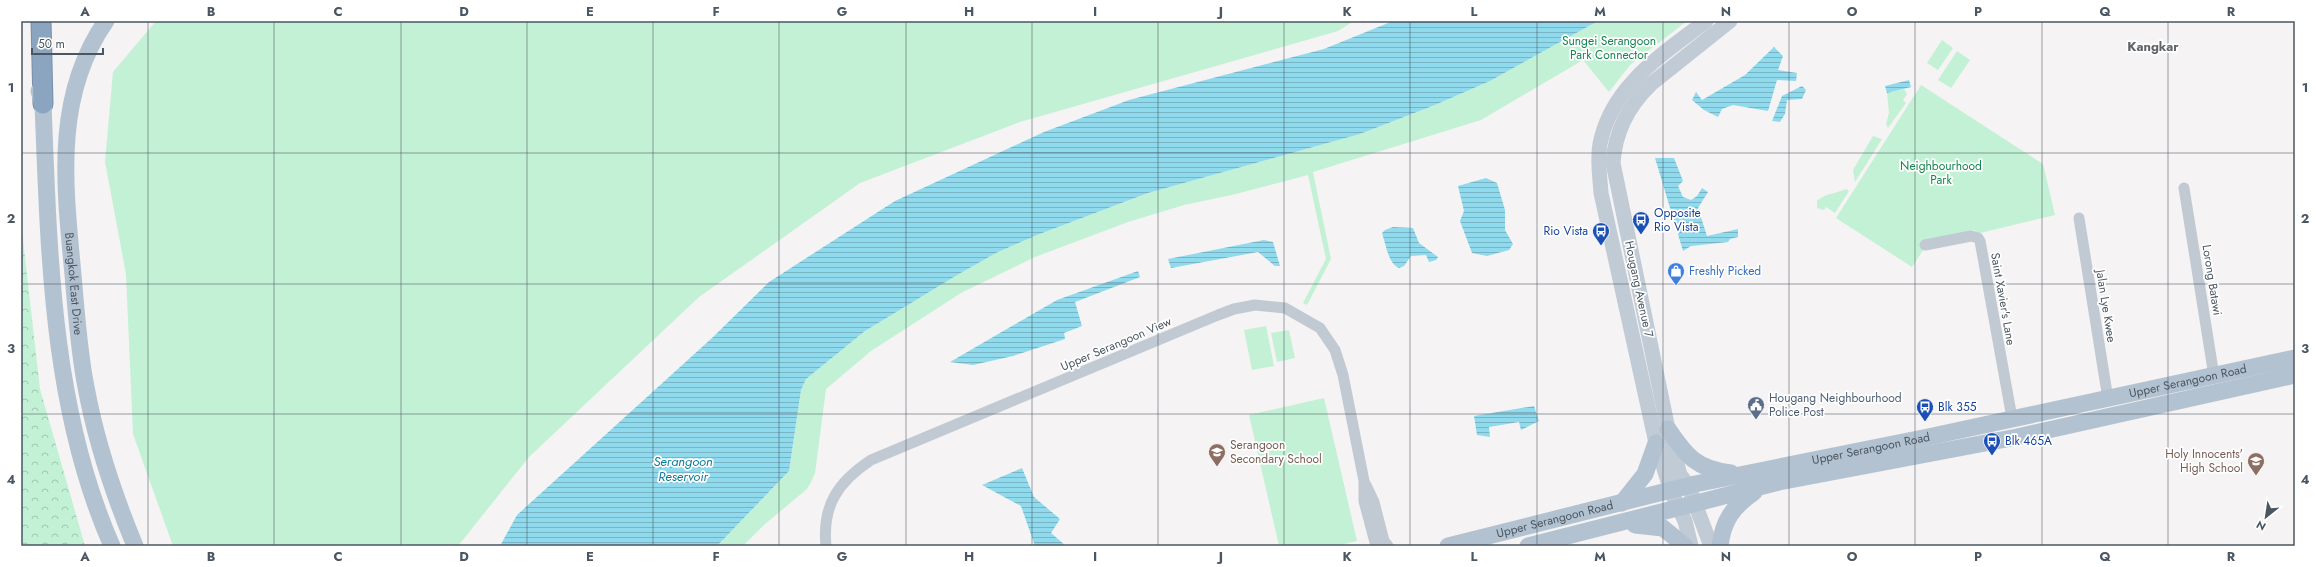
<svg xmlns="http://www.w3.org/2000/svg" width="2316" height="567" font-family="Jost,sans-serif">
<style>
.green{fill:#c3f1d5}
.forest{fill:url(#forest-crowns)}
.water{fill:url(#water-rules)}
.lines{fill:none;stroke-linecap:round;stroke-linejoin:round}
.highway-casing{stroke:#7690ad;stroke-width:21}
.street{stroke:#c1cad2;stroke-width:11}
.secondary{stroke:#c1cbd6;stroke-width:15}
.primary{stroke:#b3c2d1;stroke-width:17}
.highway{stroke:#8ba5c1;stroke-width:19}
.grid{fill:none;stroke:#4a5661;stroke-width:1;stroke-opacity:0.55}
.labels{text-anchor:middle;dominant-baseline:central;stroke-width:3.5;stroke-linejoin:round;paint-order:stroke}
.park-label{font-size:12px;fill:#17864f;stroke:#fff}
.transit-label{font-size:12px;fill:#164399;stroke:#fff;text-anchor:start}
.shop-label{font-size:12px;fill:#366cbe;stroke:#fff;text-anchor:start}
.street-label{font-size:12px;fill:#4a5661;stroke:#fff}
.service-label{font-size:12px;fill:#4e5e75;stroke:#fff;text-anchor:start}
.education-label{font-size:12px;fill:#785e54;stroke:#fff;text-anchor:start}
.neighbourhood-label{font-size:13px;font-weight:bold;fill:#5f6368;stroke:#fff}
.water-label{font-size:13px;font-style:italic;fill:#0c7c9b;stroke:#fff}
.neatline{fill:none;stroke:#4a5661;stroke-width:1.5}
.grid-label{font-size:13px;text-anchor:middle;font-weight:bold;fill:#4a5661}
</style>
<defs>
<pattern id="forest-crowns" width="20" height="18" patternUnits="userSpaceOnUse"><rect width="20" height="18" fill="#c3f1d5"/><path d="M2 6a3 3 0 1 1 6 0M12 15a3 3 0 1 1 6 0" fill="none" stroke="#a0c6b0"/></pattern>
<pattern id="water-rules" width="6" height="5" patternUnits="userSpaceOnUse"><rect width="6" height="5" fill="#90daee"/><path d="M0 2.5h6" fill="none" stroke="#78b4c4"/></pattern>
</defs>
<rect width="100%" height="100%" fill="#f5f3f3"/>
<g class="green">
<path d="M 156,21 L 1354,21 L 1338,31 L 1020,122 L 860,183 L 699,297 L 529,457 L 458,546 L 173,546 L 133,434 L 126,274 L 105,162 L 113,72 Z"/>
<path d="M 1598,21 L 1687,21 L 1630,65 L 1609,92 L 1583,60 L 1481,120 L 1313,172 L 1331,259 L 1307,305 L 1303,303 L 1326,259 L 1308,175 L 1236,194 L 1184,205 L 1128,222 L 1035,257 L 961,293 L 871,351 L 826,389 L 815,473 L 811,482 L 807,489 L 765,524 L 743,546 L 717,546 L 789,471 L 801,390 L 806,379 L 865,331 L 957,274 L 996,253 L 1037,235 L 1148,193 L 1360,134 L 1435,105 L 1490,81 Z"/>
<path d="M 1942,40 L 1953,48 L 1938,70 L 1927,63 Z"/>
<path d="M 1957,51 L 1970,60 L 1951,88 L 1938,80 Z"/>
<path d="M 1921,85 L 2043,164 L 2055,215 L 1976,234 L 1975,230 L 1929,241 L 1912,267 L 1836,218 Z"/>
<path d="M 1904,89 L 1907,94 L 1903,100 L 1906,103 L 1888,128 L 1886,124 L 1889,113 L 1887,93 Z"/>
<path d="M 1873,136 L 1882,139 L 1855,182 L 1853,170 Z"/>
<path d="M 1846,189 L 1849,191 L 1835,213 L 1826,207 L 1824,210 L 1817,208 L 1817,201 C 1825,193 1836,194 1846,189 Z"/>
<path d="M 1266,326 L 1274,366 L 1252,370 L 1244,330 Z"/>
<path d="M 1289,330 L 1295,358 L 1277,362 L 1271,333 Z"/>
<path d="M 1324,398 L 1357,541 L 1336,546 L 1279,546 L 1249,415 Z"/>
</g>
<path class="forest" d="M 21,222 L 40,389 L 85,546 L 21,546 Z"/>
<g class="water">
<path d="M 1393,21 L 1598,21 L 1490,81 L 1435,105 L 1360,134 L 1148,193 L 1037,235 L 996,253 L 957,275 L 865,331 L 806,379 L 801,390 L 789,471 L 717,546 L 500,546 L 517,515 L 712,338 L 769,282 L 895,201 L 1044,132 L 1129,100 L 1324,49 Z"/>
<path d="M 1774,47 L 1783,56 L 1778,70 L 1797,73 L 1796,81 L 1777,80 L 1768,111 L 1733,105 L 1722,109 L 1718,117 L 1704,110 L 1692,100 L 1696,92 L 1702,100 L 1745,75 Z"/>
<path d="M 1909,80 L 1911,87 L 1887,93 L 1885,86 Z"/>
<path d="M 1802,86 L 1806,90 L 1802,99 L 1787,100 L 1785,114 L 1780,122 L 1772,121 L 1782,96 Z"/>
<path d="M 1655,158 L 1674,158 L 1683,181 L 1678,186 L 1683,197 L 1691,200 L 1697,196 L 1702,188 L 1708,192 L 1698,208 L 1707,236 L 1738,229 L 1738,237 L 1730,239 L 1728,242 L 1691,246 L 1683,251 Z"/>
<path d="M 1486,178 L 1497,183 L 1505,210 L 1505,230 L 1513,244 L 1509,250 L 1487,256 L 1472,253 L 1460,221 L 1464,211 L 1458,186 Z"/>
<path d="M 1393,227 L 1413,228 L 1419,243 L 1438,257 L 1436,260 L 1429,262 L 1426,255 L 1411,256 L 1404,266 L 1399,268 C 1388,263 1386,245 1382,233 L 1385,230 Z"/>
<path d="M 1264,240 L 1273,242 L 1280,266 L 1275,266 L 1258,252 L 1171,268 L 1168,259 Z"/>
<path d="M 1138,271 L 1140,277 L 1075,302 L 1082,326 L 1064,333 L 1065,339 L 1013,356 L 973,365 L 950,362 L 1057,300 Z"/>
<path d="M 1534,406 L 1539,421 L 1521,430 L 1519,422 L 1489,427 L 1490,437 L 1477,435 L 1474,416 Z"/>
<path d="M 1022,468 L 1034,497 L 1060,519 L 1051,533 L 1066,546 L 1035,546 L 1021,506 L 982,485 Z"/>
</g>
<g class="lines">
<g class="highway-casing">
<path id="highway" d="M 41,21 L 43,104"/>
</g>
<g class="street">
<path d="M 2184,188 L 2214,376"/>
<path d="M 2079,218 L 2108,399"/>
<path d="M 1925,245 L 1971,236 L 1978,238 L 1980,241 L 2012,418"/>
<path d="M 1366,485 L 1374,502 L 1384,541 L 1388,546"/>
<path d="M 826,546 C 822,505 838,482 871,460 L 1218,315 L 1234,309 L 1255,305 L 1285,308 L 1320,328 L 1335,350 L 1343,375 L 1364,481 L 1364,501 L 1376,546"/>
</g>
<g class="secondary">
<path d="M 1691,546 L 1685,521 L 1671,491 L 1656,443 L 1601,193 C 1600,177 1597,160 1600,144 C 1611,86 1663,54 1706,21"/>
<path d="M 1711,546 L 1688,485 L 1680,475 L 1668,429 L 1613,163 C 1615,132 1629,105 1651,84 L 1730,21"/>
</g>
<g class="primary">
<path id="s1" d="M 106,21 C 55,94 64,180 72,264 C 76,305 78,347 86,387 C 96,442 114,495 135,546"/>
<path d="M 39,91 L 43,104 C 49,252 51,408 112,546"/>
<path d="M 1668,429 C 1687,457 1697,469 1731,473"/>
<path d="M 1622,503 L 1645,474 L 1656,443"/>
<path d="M 1635,525 L 1663,528 L 1685,546"/>
<path id="s2" d="M 1448,546 L 1695,484 L 1928,437 L 2295,358"/>
<path d="M 1528,546 L 1779,482 L 2017,437 L 2295,375"/>
<path d="M 1720,546 C 1723,520 1733,507 1754,492"/>
</g>
<use href="#highway" class="highway"/>
</g>
<path class="grid" d="M 148,21 L 148,546M 274,21 L 274,546M 401,21 L 401,546M 527,21 L 527,546M 653,21 L 653,546M 779,21 L 779,546M 906,21 L 906,546M 1032,21 L 1032,546M 1158,21 L 1158,546M 1284,21 L 1284,546M 1410,21 L 1410,546M 1537,21 L 1537,546M 1663,21 L 1663,546M 1789,21 L 1789,546M 1915,21 L 1915,546M 2042,21 L 2042,546M 2168,21 L 2168,546M 21,153 L 2295,153M 21,284 L 2295,284M 21,414 L 2295,414"/>
<defs>
<g id="bus-pin" transform="scale(0.9)"><path d="M0 17L-7.5 6A9.5 9.5 0 1 1 7.5 6Z" fill="#1a4fb4" stroke="#fff"/><path d="M-5-6H5V4H4V6H2V4H-2V6H-4V4H-5ZM-3.5-4V0h7V-4ZM-3.5 1.2v1.5H-2V1.2ZM2 1.2v1.5H3.5V1.2Z" fill="#fff"/></g>
<g id="shop-pin" transform="scale(0.9)"><path d="M0 17L-7.5 6A9.5 9.5 0 1 1 7.5 6Z" fill="#3f7fe0" stroke="#fff"/><path d="M-5-2.5h2.3a2.7 3.5 0 0 1 5.4 0H5L5.5 6h-11ZM-1.5-2.5h3a1.5 2.3 0 0 0-3 0Z" fill="#fff"/></g>
<g id="civic-pin" transform="scale(0.9)"><path d="M0 17L-7.5 6A9.5 9.5 0 1 1 7.5 6Z" fill="#5c6f8a" stroke="#fff"/><path d="M-.6-6.5H3V-4.5H.6V-3L4-1V1h2V6H-6V1h2V-1L-.6-3ZM-1.2 2.5V6h2.4V2.5Z" fill="#fff"/></g>
<g id="school-pin" transform="scale(0.9)"><path d="M0 17L-7.5 6A9.5 9.5 0 1 1 7.5 6Z" fill="#8d6e63" stroke="#fff"/><path d="M0-5L7-2L0 1L-7-2ZM-4 1L0 2.5L4 1V4Q0 6-4 4Z" fill="#fff"/></g>
</defs>
<g fill-rule="evenodd">
<use href="#bus-pin" x="1641" y="220"/>
<use href="#bus-pin" x="1601" y="231"/>
<use href="#shop-pin" x="1676" y="271"/>
<use href="#civic-pin" x="1756" y="405"/>
<use href="#bus-pin" x="1925" y="407"/>
<use href="#bus-pin" x="1992" y="441"/>
<use href="#school-pin" x="1217" y="452"/>
<use href="#school-pin" x="2256" y="461"/>
</g>
<g class="labels">
<g class="park-label">
<text x="1609" y="41">Sungei Serangoon<tspan x="1609" dy="14">Park Connector</tspan></text>
<text x="1941" y="166">Neighbourhood<tspan x="1941" dy="14">Park</tspan></text>
</g>
<g class="transit-label">
<text x="1654" y="213">Opposite<tspan x="1654" dy="14">Rio Vista</tspan></text>
<text x="1588" y="231" text-anchor="end">Rio Vista</text>
<text x="1938" y="407">Blk 355</text>
<text x="2005" y="441">Blk 465A</text>
</g>
<g class="shop-label">
<text x="1689" y="271">Freshly Picked</text>
</g>
<g class="street-label">
<text transform="translate(2212 280) rotate(81)">Lorong Batawi</text>
<text stroke="none"><textPath href="#s1" startOffset="271">Buangkok East Drive</textPath></text>
<text transform="translate(1639 289) rotate(78)">Hougang Avenue 7</text>
<text transform="translate(2003 299) rotate(80)">Saint Xavier's Lane</text>
<text transform="translate(2106 306) rotate(81)">Jalan Lye Kwee</text>
<text transform="translate(1116 344) rotate(-23)">Upper Serangoon View</text>
<text stroke="none"><textPath href="#s2" startOffset="758">Upper Serangoon Road</textPath></text>
<text stroke="none"><textPath href="#s2" startOffset="434">Upper Serangoon Road</textPath></text>
<text stroke="none"><textPath href="#s2" startOffset="110">Upper Serangoon Road</textPath></text>
</g>
<g class="service-label">
<text x="1769" y="398">Hougang Neighbourhood<tspan x="1769" dy="14">Police Post</tspan></text>
</g>
<g class="education-label">
<text x="1230" y="445">Serangoon<tspan x="1230" dy="14">Secondary School</tspan></text>
<text x="2243" y="454" text-anchor="end">Holy Innocents'<tspan x="2243" dy="14">High School</tspan></text>
</g>
<g class="neighbourhood-label">
<text x="2153" y="46">Kangkar</text>
</g>
<g class="water-label">
<text x="683" y="461">Serangoon<tspan x="683" dy="15">Reservoir</tspan></text>
</g>
</g>
<rect width="2316" height="567" fill="none" stroke="#ffffff" stroke-width="44"/>
<g transform="translate(2266 517) rotate(210)" stroke="#ffffff" stroke-width="3" paint-order="stroke">
<path d="M0-3L7 15L0 10L-7 15Z" fill="#4a5661"/>
<text y="-6" font-size="11" font-weight="bold" text-anchor="middle" fill="#4a5661">N</text>
</g>
<path d="M32 48v6h71v-6" fill="none" stroke="#4a5661" stroke-width="2"/>
<text x="38" y="48" font-size="12" fill="#4a5661" stroke="#ffffff" stroke-width="3" paint-order="stroke">50 m</text>
<rect x="22" y="22" width="2272" height="523" class="neatline"/>
<g class="grid-label">
<text x="85" y="16">A</text>
<text x="211" y="16">B</text>
<text x="338" y="16">C</text>
<text x="464" y="16">D</text>
<text x="590" y="16">E</text>
<text x="716" y="16">F</text>
<text x="842" y="16">G</text>
<text x="969" y="16">H</text>
<text x="1095" y="16">I</text>
<text x="1221" y="16">J</text>
<text x="1347" y="16">K</text>
<text x="1474" y="16">L</text>
<text x="1600" y="16">M</text>
<text x="1726" y="16">N</text>
<text x="1852" y="16">O</text>
<text x="1978" y="16">P</text>
<text x="2105" y="16">Q</text>
<text x="2231" y="16">R</text>
<text x="11" y="92">1</text>
<text x="2305" y="92">1</text>
<text x="11" y="223">2</text>
<text x="2305" y="223">2</text>
<text x="11" y="353">3</text>
<text x="2305" y="353">3</text>
<text x="11" y="484">4</text>
<text x="2305" y="484">4</text>
<text x="85" y="561">A</text>
<text x="211" y="561">B</text>
<text x="338" y="561">C</text>
<text x="464" y="561">D</text>
<text x="590" y="561">E</text>
<text x="716" y="561">F</text>
<text x="842" y="561">G</text>
<text x="969" y="561">H</text>
<text x="1095" y="561">I</text>
<text x="1221" y="561">J</text>
<text x="1347" y="561">K</text>
<text x="1474" y="561">L</text>
<text x="1600" y="561">M</text>
<text x="1726" y="561">N</text>
<text x="1852" y="561">O</text>
<text x="1978" y="561">P</text>
<text x="2105" y="561">Q</text>
<text x="2231" y="561">R</text>
</g>
</svg>
